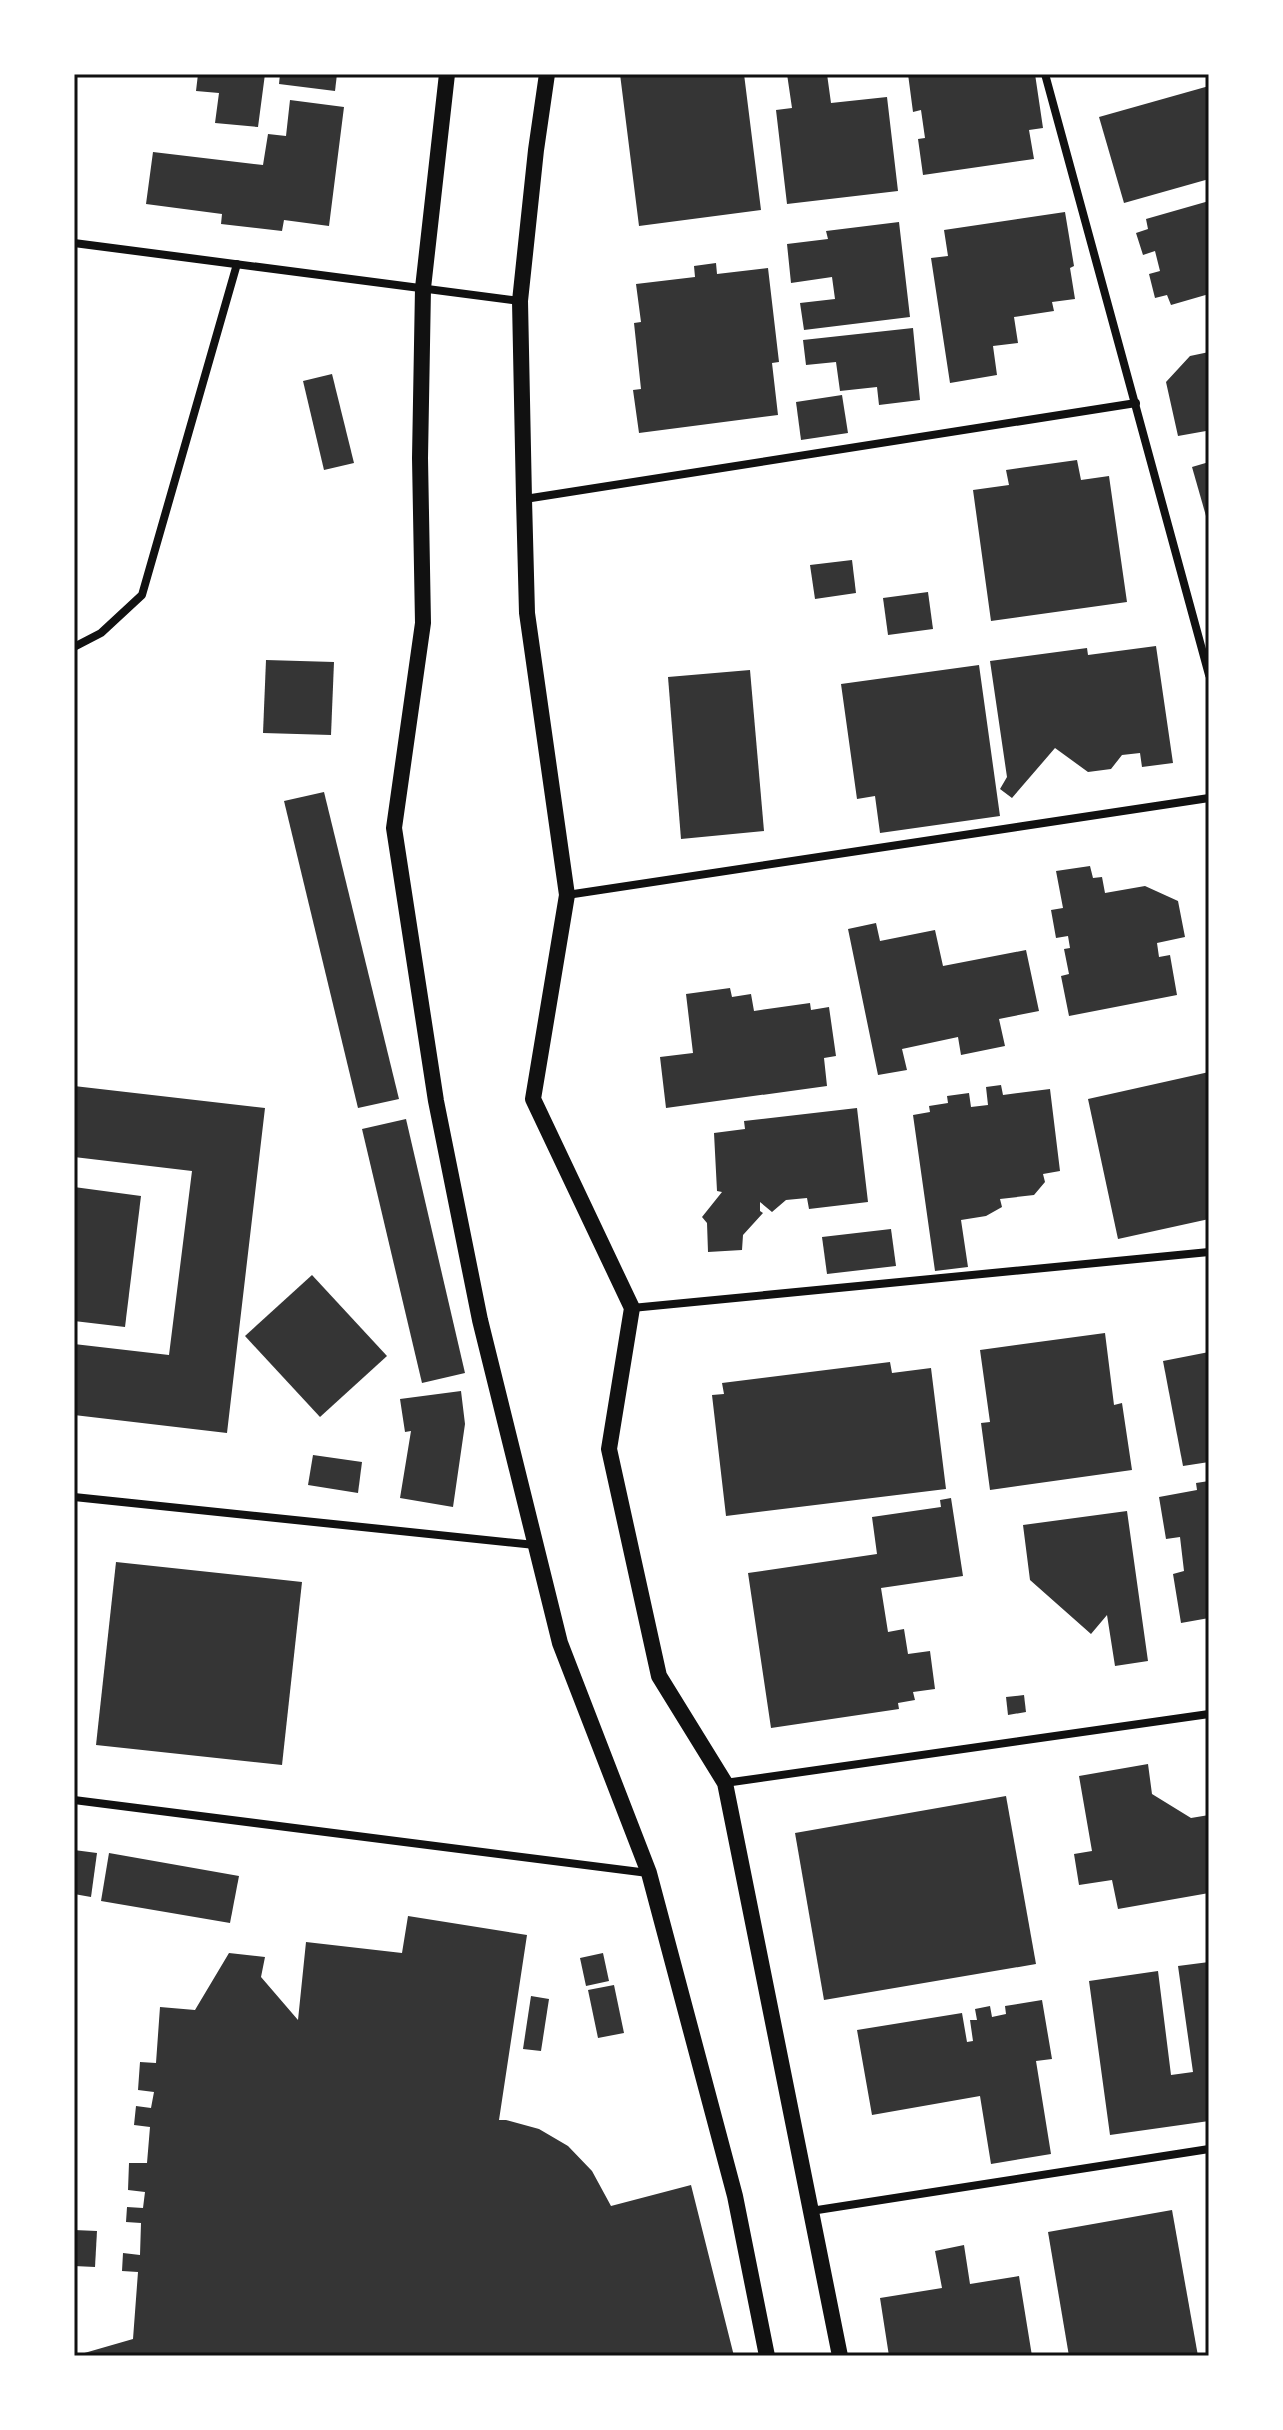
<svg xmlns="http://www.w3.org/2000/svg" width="1283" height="2430" font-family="Poppins,sans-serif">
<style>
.building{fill:#353535}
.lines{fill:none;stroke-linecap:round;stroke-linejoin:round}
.minor{stroke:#111;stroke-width:8}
.secondary{stroke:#111;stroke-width:16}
.neatline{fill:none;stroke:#111;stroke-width:3}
</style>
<rect width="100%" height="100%" fill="#fff"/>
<g class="building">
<path d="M 198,74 L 265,74 L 258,127 L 215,123 L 219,93 L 196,91 Z"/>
<path d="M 280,74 L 337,74 L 335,91 L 279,84 Z"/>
<path d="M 620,74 L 744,74 L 761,210 L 639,226 Z"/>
<path d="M 787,74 L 827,74 L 831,103 L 887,97 L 898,191 L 787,204 L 776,110 L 792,108 Z"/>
<path d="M 908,74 L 1035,74 L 1043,128 L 1029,130 L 1034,159 L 923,175 L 918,139 L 925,138 L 921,110 L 913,112 Z"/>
<path d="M 1209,86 L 1209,179 L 1124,203 L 1099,117 Z"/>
<path d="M 290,100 L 344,107 L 329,226 L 284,220 L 282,231 L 221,224 L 222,214 L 146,204 L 153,152 L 263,165 L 268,134 L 286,136 Z"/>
<path d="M 1209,201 L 1209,294 L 1171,305 L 1167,295 L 1155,298 L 1149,274 L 1160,271 L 1155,251 L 1143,255 L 1136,233 L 1148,229 L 1146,219 Z"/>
<path d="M 1065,212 L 1074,266 L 1070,268 L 1075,299 L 1052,302 L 1054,311 L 1014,317 L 1018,343 L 993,346 L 997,375 L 950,383 L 931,258 L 948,256 L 944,230 Z"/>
<path d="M 899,222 L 910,317 L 804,330 L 800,303 L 835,299 L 832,277 L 791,283 L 787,244 L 828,239 L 826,231 Z"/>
<path d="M 716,263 L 717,274 L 768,268 L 779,362 L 772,363 L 778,415 L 639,433 L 633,390 L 641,389 L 634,323 L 641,322 L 636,284 L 695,277 L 694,266 Z"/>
<path d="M 913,328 L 920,400 L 879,405 L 877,387 L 840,391 L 836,362 L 806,365 L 803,340 Z"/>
<path d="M 1209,352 L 1209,438 L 1206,431 L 1178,436 L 1166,382 L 1190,356 Z"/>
<path d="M 332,374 L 354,463 L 324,470 L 303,381 Z"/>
<path d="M 842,395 L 848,433 L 801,440 L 796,402 Z"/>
<path d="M 1077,460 L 1081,480 L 1109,476 L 1127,602 L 991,621 L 973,490 L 1009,485 L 1006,470 Z"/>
<path d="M 1209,462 L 1209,523 L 1208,523 L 1192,467 Z"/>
<path d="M 852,560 L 856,593 L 815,599 L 810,565 Z"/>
<path d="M 928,592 L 933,629 L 888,635 L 883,598 Z"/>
<path d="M 1156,646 L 1173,763 L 1142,767 L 1140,753 L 1122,755 L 1111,769 L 1088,772 L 1055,748 L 1012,798 L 1000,789 L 1007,777 L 990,661 L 1087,648 L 1088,655 Z"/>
<path d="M 266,660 L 334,662 L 331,735 L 263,733 Z"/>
<path d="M 979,665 L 1000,816 L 880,833 L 875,796 L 857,799 L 841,684 Z"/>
<path d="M 750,670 L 764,831 L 681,839 L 668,677 Z"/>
<path d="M 324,792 L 399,1099 L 358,1108 L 284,801 Z"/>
<path d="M 1090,866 L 1093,878 L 1102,877 L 1105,893 L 1145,886 L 1178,901 L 1185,937 L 1157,943 L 1159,957 L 1170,955 L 1177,995 L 1069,1016 L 1061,976 L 1069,974 L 1064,949 L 1070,948 L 1068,936 L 1056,938 L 1051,910 L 1063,908 L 1056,871 Z"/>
<path d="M 876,923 L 880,941 L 935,930 L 943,966 L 1026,950 L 1039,1011 L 999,1019 L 1005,1046 L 961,1055 L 958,1037 L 902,1049 L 907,1070 L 878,1075 L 848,929 Z"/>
<path d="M 730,988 L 732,997 L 751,994 L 754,1011 L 810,1003 L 811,1010 L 829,1007 L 836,1056 L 824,1058 L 827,1086 L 666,1108 L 660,1057 L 693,1053 L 686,994 Z"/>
<path d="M 1209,1072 L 1209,1219 L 1118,1239 L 1088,1099 Z"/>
<path d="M 1001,1085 L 1003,1095 L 1050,1089 L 1060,1171 L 1043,1174 L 1045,1182 L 1034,1195 L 1000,1199 L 1002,1207 L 986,1216 L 961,1220 L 968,1267 L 935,1271 L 913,1115 L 930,1112 L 929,1106 L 948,1103 L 947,1096 L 969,1093 L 971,1107 L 988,1105 L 986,1087 Z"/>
<path d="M 74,1086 L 265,1108 L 227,1433 L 74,1415 L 74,1344 L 169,1355 L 192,1171 L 74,1157 Z"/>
<path d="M 857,1108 L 868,1202 L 809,1209 L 807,1198 L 786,1200 L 772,1212 L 760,1202 L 760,1211 L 763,1213 L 743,1235 L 742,1250 L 708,1252 L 707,1223 L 702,1217 L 722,1192 L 717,1191 L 714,1133 L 745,1129 L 744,1121 Z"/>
<path d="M 406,1119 L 465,1373 L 422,1383 L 362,1129 Z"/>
<path d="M 74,1187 L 141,1196 L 125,1327 L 74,1321 Z"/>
<path d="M 891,1229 L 896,1266 L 827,1274 L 822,1237 Z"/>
<path d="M 312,1275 L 387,1356 L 320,1417 L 245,1336 Z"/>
<path d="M 1105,1333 L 1114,1405 L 1122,1403 L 1132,1470 L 990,1490 L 981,1423 L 990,1422 L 980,1350 Z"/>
<path d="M 1209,1352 L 1209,1462 L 1183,1466 L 1163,1361 Z"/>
<path d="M 890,1362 L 892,1373 L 931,1368 L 946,1489 L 726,1516 L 712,1395 L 724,1394 L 722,1383 Z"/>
<path d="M 461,1391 L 465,1424 L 453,1507 L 400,1498 L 411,1431 L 405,1432 L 400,1399 Z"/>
<path d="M 313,1455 L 362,1462 L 358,1493 L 308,1485 Z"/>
<path d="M 1209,1481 L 1209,1618 L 1181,1623 L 1173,1574 L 1184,1571 L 1180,1537 L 1166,1539 L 1159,1497 L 1197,1490 L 1196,1483 Z"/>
<path d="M 951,1498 L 963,1576 L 881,1588 L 888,1632 L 904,1629 L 908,1654 L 930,1651 L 935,1689 L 913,1692 L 915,1700 L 898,1703 L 899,1709 L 771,1728 L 748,1573 L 877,1554 L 872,1517 L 941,1507 L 940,1500 Z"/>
<path d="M 1127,1511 L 1148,1661 L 1115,1666 L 1107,1615 L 1091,1634 L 1030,1580 L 1023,1525 Z"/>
<path d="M 116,1562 L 302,1582 L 282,1765 L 96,1745 Z"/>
<path d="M 1024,1695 L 1026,1712 L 1008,1715 L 1006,1697 Z"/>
<path d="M 1148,1764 L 1152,1794 L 1191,1818 L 1209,1815 L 1209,1893 L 1118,1909 L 1112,1880 L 1079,1885 L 1074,1854 L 1092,1851 L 1079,1776 Z"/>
<path d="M 1006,1796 L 1036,1964 L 824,2000 L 795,1833 Z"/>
<path d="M 74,1850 L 97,1853 L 91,1897 L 74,1894 Z"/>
<path d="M 109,1853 L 239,1876 L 230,1923 L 101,1901 Z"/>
<path d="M 408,1916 L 527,1935 L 499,2120 L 506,2120 L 539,2129 L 568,2146 L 592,2171 L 611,2206 L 691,2185 L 734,2356 L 74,2356 L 133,2339 L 138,2272 L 122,2271 L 123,2253 L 140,2255 L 141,2223 L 126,2222 L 127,2207 L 143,2208 L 145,2192 L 128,2190 L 129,2163 L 147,2163 L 150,2127 L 134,2125 L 136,2106 L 151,2108 L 154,2092 L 138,2090 L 140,2062 L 156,2063 L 160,2007 L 195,2010 L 229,1953 L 265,1957 L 261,1977 L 298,2020 L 306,1942 L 402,1953 Z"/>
<path d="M 603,1953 L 609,1981 L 586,1986 L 580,1958 Z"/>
<path d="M 1209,1962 L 1209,2121 L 1110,2135 L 1089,1981 L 1158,1971 L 1171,2075 L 1193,2072 L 1178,1966 Z"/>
<path d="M 614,1985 L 624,2033 L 598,2038 L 588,1990 Z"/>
<path d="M 531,1996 L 549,1999 L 541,2051 L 523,2049 Z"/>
<path d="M 1042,2000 L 1052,2059 L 1036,2061 L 1051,2154 L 991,2164 L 980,2096 L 872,2115 L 857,2030 L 962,2013 L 967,2042 L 973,2041 L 970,2020 L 977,2020 L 975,2009 L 990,2006 L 992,2017 L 1006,2014 L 1005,2006 Z"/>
<path d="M 1172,2210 L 1198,2356 L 1069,2356 L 1048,2232 Z"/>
<path d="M 74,2230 L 97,2231 L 95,2267 L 74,2266 Z"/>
<path d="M 964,2245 L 970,2284 L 1019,2276 L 1032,2356 L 889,2356 L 880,2298 L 942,2288 L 935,2251 Z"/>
</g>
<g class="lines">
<g class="minor">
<path d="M 1045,74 L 1209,675"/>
<path d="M 74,243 L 520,301"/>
<path d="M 525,499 L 1136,403"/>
<path d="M 74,647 L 101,633 L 142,595 L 237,264"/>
<path d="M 567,895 L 1209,798"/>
<path d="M 632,1308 L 1209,1252"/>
<path d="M 74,1497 L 535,1545"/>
<path d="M 725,1783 L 1209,1714"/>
<path d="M 74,1800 L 648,1873"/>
<path d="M 811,2211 L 1209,2149"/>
</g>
<g class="secondary">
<path d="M 447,74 L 423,288 L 420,458 L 423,623 L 394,828 L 436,1101 L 480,1320 L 560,1643 L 649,1873 L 735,2196 L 767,2356"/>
<path d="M 547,74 L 536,150 L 520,301 L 524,499 L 527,613 L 567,895 L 533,1099 L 632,1308 L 609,1449 L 659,1676 L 725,1783 L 840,2356"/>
</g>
</g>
<rect width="1283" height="2430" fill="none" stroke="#ffffff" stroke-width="152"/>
<rect x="76" y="76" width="1131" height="2278" class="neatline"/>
</svg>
